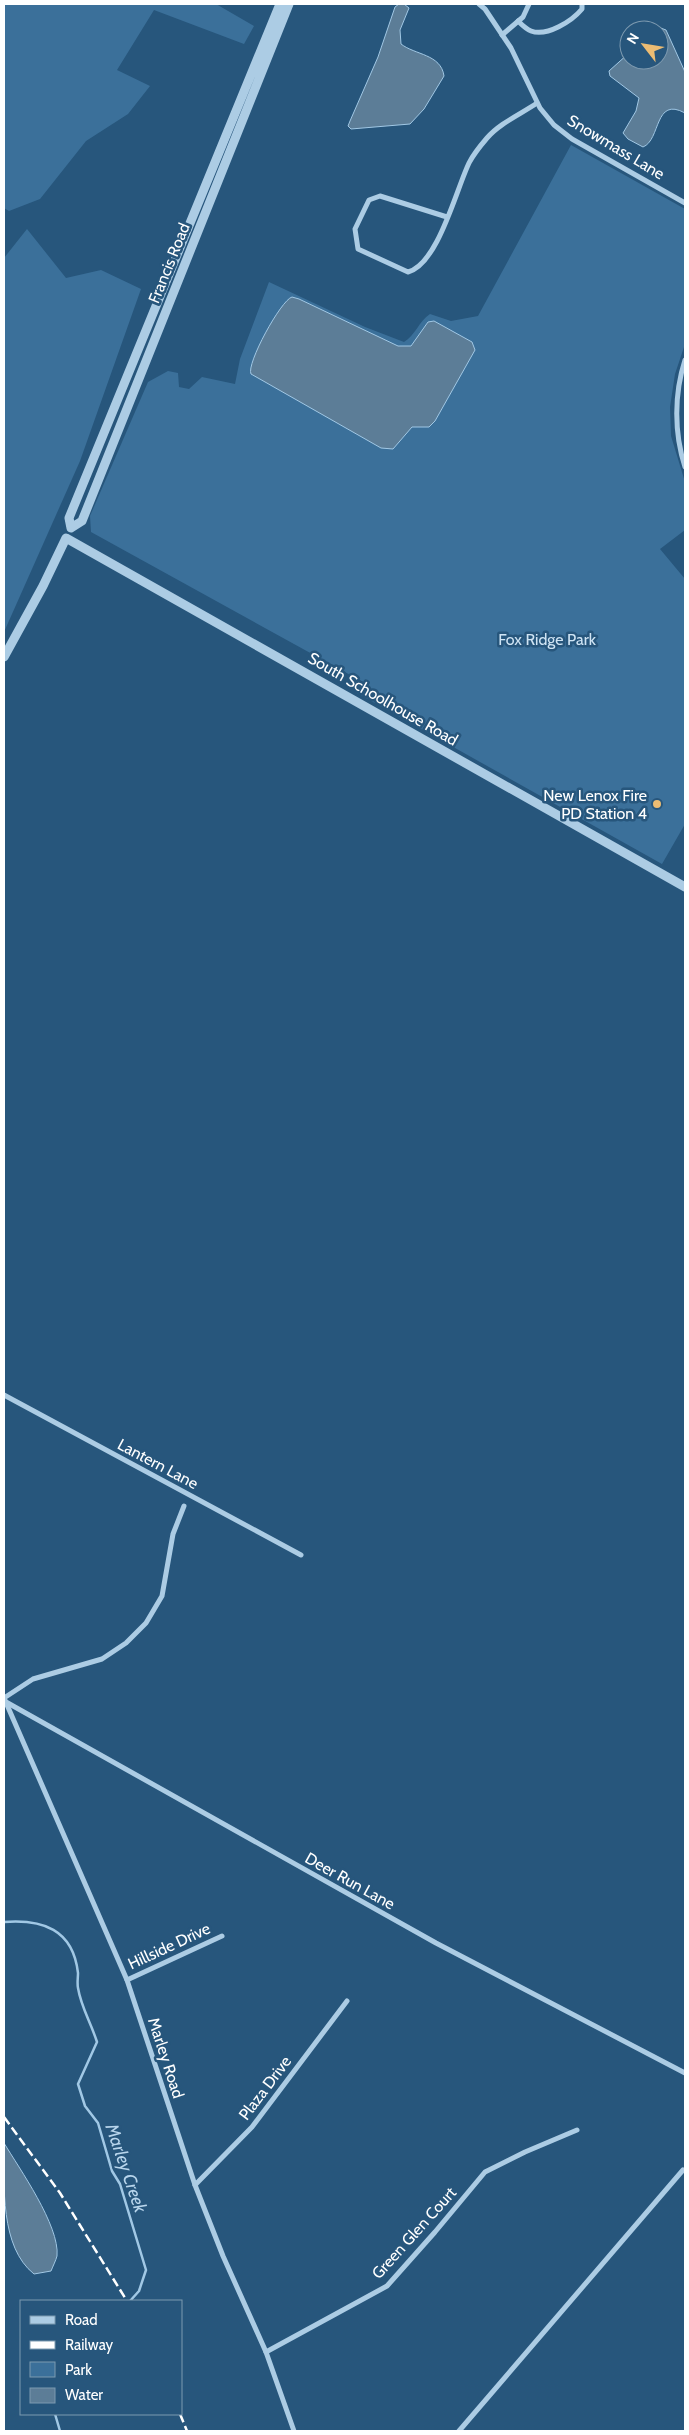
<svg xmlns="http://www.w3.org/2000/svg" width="689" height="2435" font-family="Cabin,sans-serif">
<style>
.green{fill:#3b709a}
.water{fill:#5c7d97;stroke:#a1c8e5}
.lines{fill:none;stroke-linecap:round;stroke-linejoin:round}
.stream{stroke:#a1c8e5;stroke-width:2.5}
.minor{stroke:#accce4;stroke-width:5}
.tertiary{stroke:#accce4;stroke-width:9}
.rail{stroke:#fff;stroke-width:2.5;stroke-dasharray:9 4;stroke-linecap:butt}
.poi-dot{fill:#ecbc73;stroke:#27567c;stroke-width:2}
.labels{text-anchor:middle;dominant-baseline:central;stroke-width:5;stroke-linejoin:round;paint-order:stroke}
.street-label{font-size:16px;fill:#fff;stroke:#27567c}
.park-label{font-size:16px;fill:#cfe4f4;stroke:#27567c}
.poi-label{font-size:16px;fill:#fff;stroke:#27567c;text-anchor:end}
.water-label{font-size:18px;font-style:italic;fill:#b8d5ec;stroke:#27567c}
</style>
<rect width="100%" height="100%" fill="#27567c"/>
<g class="green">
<path d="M 4,4 L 216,4 L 254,26 L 244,44 L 154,10 L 117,70 L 150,86 L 128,114 L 86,141 L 40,199 L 9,211 L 4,208 Z"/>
<path d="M 571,145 L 685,209 L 685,344 L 675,374 L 670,407 L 671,436 L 685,482 L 685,530 L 660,549 L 685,579 L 685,824 L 662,864 L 357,693 L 363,682 L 91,532 L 90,516 L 148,382 L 168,371 L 178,373 L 179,387 L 189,389 L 202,377 L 235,384 L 240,359 L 269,282 L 365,327 L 404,342 C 415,336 419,321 430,314 L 451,321 L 478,316 Z"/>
<path d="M 27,229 L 66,278 L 101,270 L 141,289 L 80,461 L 4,632 L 4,258 Z"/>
</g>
<g class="water">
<path d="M 399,4 L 404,4 L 409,8 L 400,30 L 401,44 C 415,55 441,54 444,76 L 424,109 L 410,124 L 351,129 L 348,126 L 350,121 L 378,57 L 395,7 Z"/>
<path d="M 658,27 L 666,30 L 685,72 L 685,113 C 654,96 661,140 643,147 L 628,139 L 623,133 L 636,111 L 639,98 L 610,76 L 609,71 L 629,53 L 629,60 L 659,60 L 659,30 L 654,30 Z"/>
<path d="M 292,297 L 299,299 L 398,346 L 411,346 L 428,322 L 434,321 L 472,342 L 475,350 L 435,421 L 429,427 L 412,427 L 393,449 L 381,448 L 251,374 C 246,364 281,300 292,297 Z"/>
<path d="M 4,2143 C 19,2168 60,2226 57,2256 C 56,2260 53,2266 51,2271 L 34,2274 C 0,2247 4,2186 4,2143 Z"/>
</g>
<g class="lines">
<g class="stream">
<path d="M 4,1922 C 42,1919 73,1929 78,1973 C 78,1978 77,1983 78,1988 C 81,2007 91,2023 97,2042 L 78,2084 L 85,2106 L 98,2123 L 112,2171 L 120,2184 L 146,2270 L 139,2291 L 130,2301"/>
<path d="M 55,2414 L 60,2431"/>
</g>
<g class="minor">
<path d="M 479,4 L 485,9 L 511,48 L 540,108 L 554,125 L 572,139 L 685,203"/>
<path d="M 518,21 C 522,25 526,29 531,31 C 547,37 572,21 582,9 L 582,4"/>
<path d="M 502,35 L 523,17 L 529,4"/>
<path d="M 447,217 L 380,196 L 369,200 L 355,229 L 358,249 L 408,272 C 438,264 456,190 469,163 C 473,155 481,145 487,138 C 500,123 521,114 537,103"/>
<path d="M 685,360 C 674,394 674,433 685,467"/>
<path d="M 4,1395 L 301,1555"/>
<path d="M 4,1698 L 127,1980 L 195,2185 L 223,2256 L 266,2352 L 294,2431"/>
<path d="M 4,1698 L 33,1679 L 102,1659 L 126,1643 L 146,1623 L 162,1596 L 173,1534 L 184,1506"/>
<path d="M 6,1702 L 436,1943 L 685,2073"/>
<path d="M 127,1980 L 222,1936"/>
<path d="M 195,2185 L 252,2127 L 347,2001"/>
<path d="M 266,2352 L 387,2286 L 435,2232 L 485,2172 L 525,2152 L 577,2130"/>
<path d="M 459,2431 L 683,2170"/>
</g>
<g class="tertiary">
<path d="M 280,4 L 69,518 L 71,528 L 82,521 L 289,4"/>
<path d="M 4,657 L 43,586 L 66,538 L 685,887"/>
</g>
<g class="rail">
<path d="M 4,2117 L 60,2193 L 127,2301"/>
<path d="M 180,2414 L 187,2431"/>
</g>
</g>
<circle class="poi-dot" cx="657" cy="804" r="5"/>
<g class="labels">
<g class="street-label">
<text transform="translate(616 147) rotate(31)">Snowmass Lane</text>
<text transform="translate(169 263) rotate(-68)">Francis Road</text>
<text transform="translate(383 699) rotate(30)">South Schoolhouse Road</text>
<text transform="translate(158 1464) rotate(28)">Lantern Lane</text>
<text transform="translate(350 1881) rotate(29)">Deer Run Lane</text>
<text transform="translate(169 1946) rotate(-25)">Hillside Drive</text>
<text transform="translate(166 2058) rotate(72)">Marley Road</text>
<text transform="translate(265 2088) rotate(-53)">Plaza Drive</text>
<text transform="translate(414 2233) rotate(-48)">Green Glen Court</text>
</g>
<g class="park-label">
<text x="547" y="639">Fox Ridge Park</text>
</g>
<g class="poi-label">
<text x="647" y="795">New Lenox Fire<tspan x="647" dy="18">PD Station 4</tspan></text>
</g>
<g class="water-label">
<text transform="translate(126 2168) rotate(71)">Marley Creek</text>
</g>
</g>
<rect width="689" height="2435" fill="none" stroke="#ffffff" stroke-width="10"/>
<rect x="20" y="2300" width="162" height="115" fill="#27567c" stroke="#7d9ab0"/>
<rect x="30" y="2316" width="25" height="8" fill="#accce4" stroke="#7d9ab0"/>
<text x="65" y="2325" font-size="15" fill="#ffffff">Road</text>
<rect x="30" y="2341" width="25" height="8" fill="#ffffff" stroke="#7d9ab0"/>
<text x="65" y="2350" font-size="15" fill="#ffffff">Railway</text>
<rect x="30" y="2362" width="25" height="15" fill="#3b709a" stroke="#7d9ab0"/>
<text x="65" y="2375" font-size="15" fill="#ffffff">Park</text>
<rect x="30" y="2388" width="25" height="15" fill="#5c7d97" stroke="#7d9ab0"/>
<text x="65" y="2400" font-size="15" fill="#ffffff">Water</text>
<g transform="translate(644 45) rotate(301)"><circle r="24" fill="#27567c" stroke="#7d9ab0"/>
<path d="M0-4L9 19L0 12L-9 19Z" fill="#ecbc73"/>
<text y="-8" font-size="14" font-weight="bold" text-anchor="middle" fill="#ffffff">N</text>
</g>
</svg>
